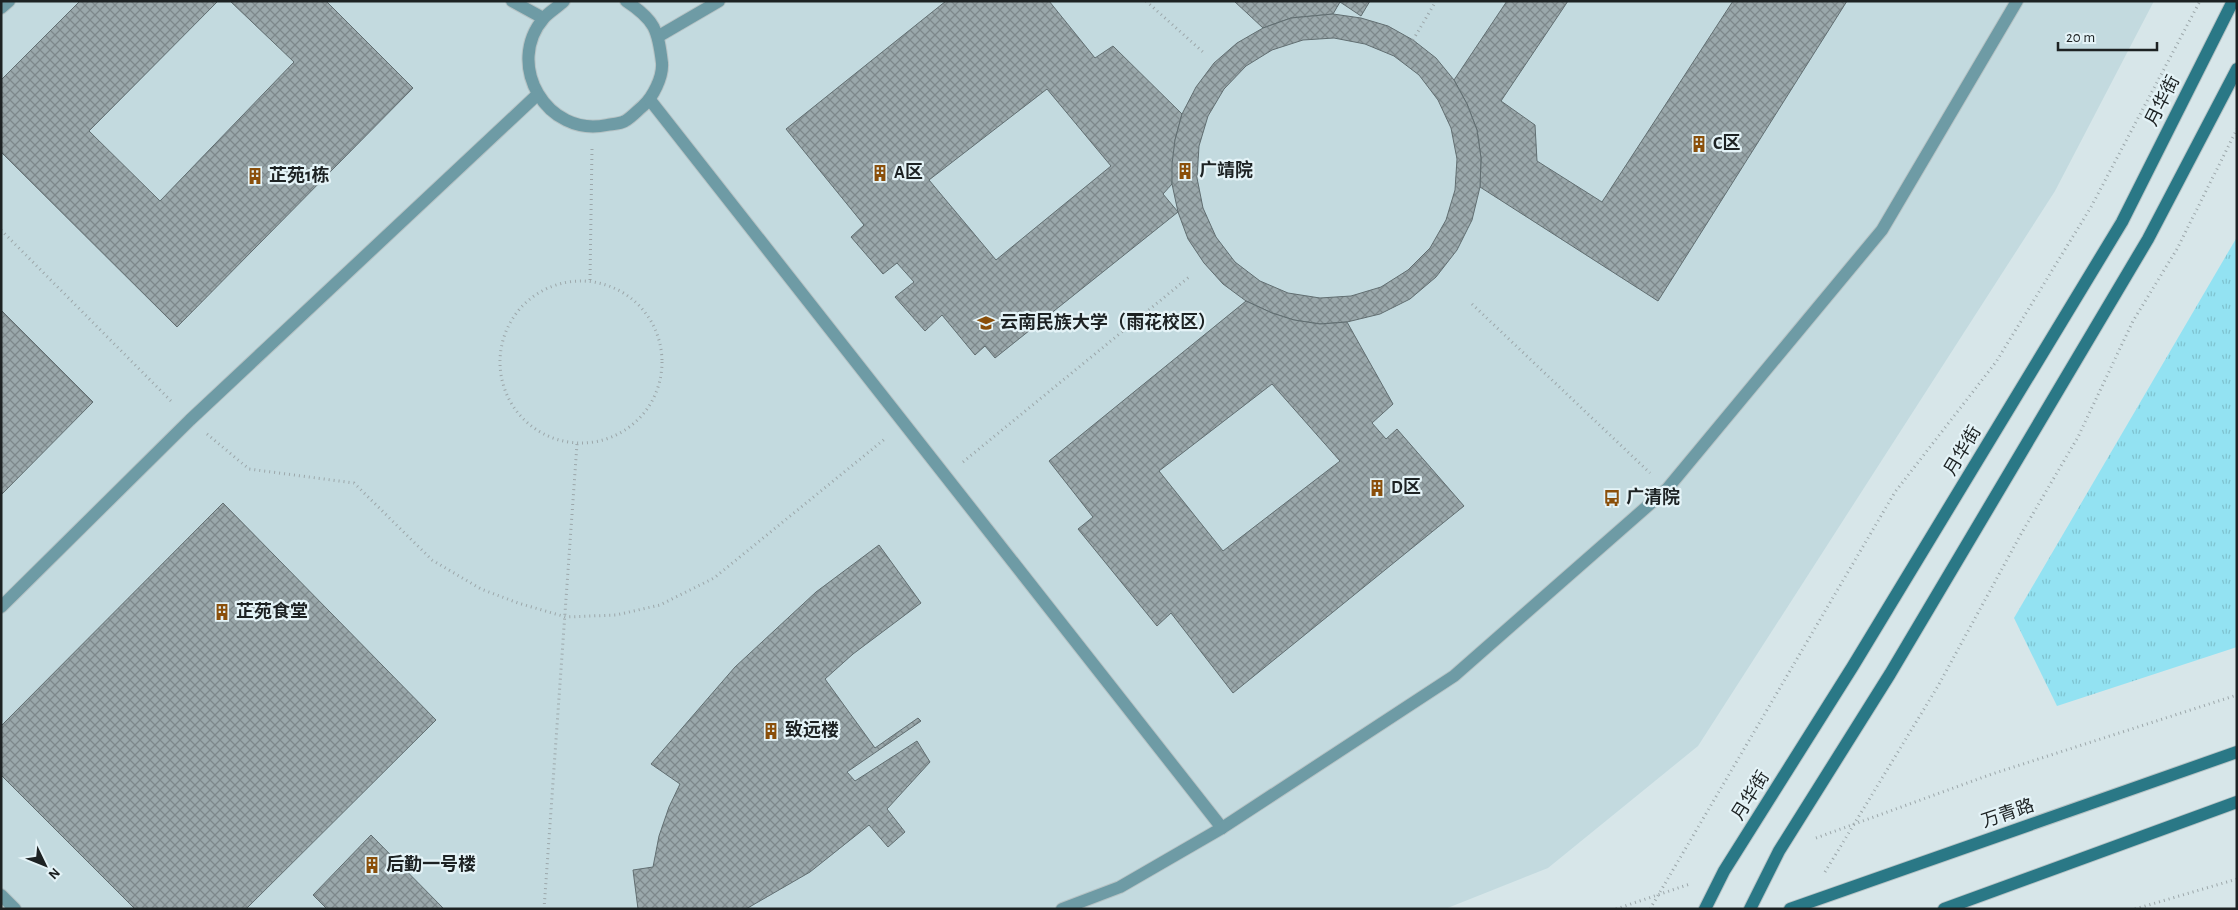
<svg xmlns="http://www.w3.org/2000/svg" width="2238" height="910" font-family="'Alegreya Sans','Noto Sans SC',sans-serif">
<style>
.built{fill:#c3dadf}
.park{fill:url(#park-tufts)}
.building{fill:url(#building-cross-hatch);stroke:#616e71;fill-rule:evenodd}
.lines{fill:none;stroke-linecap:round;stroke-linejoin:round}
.lane-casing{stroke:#b6c3c5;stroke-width:14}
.secondary-casing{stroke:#b6c3c5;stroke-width:14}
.path{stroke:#9ca7aa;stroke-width:3;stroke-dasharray:1 4;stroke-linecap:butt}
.lane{stroke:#6e9ba5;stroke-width:12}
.secondary{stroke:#2a7886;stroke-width:12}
.labels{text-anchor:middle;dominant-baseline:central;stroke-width:4.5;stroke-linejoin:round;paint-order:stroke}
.street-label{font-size:18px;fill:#1d2223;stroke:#e4f3f7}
.poi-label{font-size:18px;font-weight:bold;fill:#1d2223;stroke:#e4f3f7;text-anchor:start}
</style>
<defs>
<pattern id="park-tufts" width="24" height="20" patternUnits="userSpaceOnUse" patternTransform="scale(1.25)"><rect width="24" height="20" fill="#93e2f2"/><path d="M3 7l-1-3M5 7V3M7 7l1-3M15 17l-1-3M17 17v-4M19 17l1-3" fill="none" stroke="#7ec2cf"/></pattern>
<pattern id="building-cross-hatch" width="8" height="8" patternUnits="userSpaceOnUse" patternTransform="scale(1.25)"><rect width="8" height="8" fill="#9aa8ab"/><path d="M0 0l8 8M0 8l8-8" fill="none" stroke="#7d888b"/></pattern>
</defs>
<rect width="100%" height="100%" fill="#d7e6e9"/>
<path class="built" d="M 1,1 L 2154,1 L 2055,191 L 1698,746 L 1548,868 L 1445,909 L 1,909 Z"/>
<path class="park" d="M 2237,237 L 2237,647 L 2057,706 L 2014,618 Z"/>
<g class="building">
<path d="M 80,1 L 218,1 L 89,131 L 160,201 L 294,62 L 230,1 L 326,1 L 413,88 L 177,327 L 1,152 L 1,80 Z"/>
<path d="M 946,1 L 1049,1 L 1095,58 L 1113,46 L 1182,114 L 1175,140 L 1172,184 L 1163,194 L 1178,212 L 995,358 L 985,346 L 975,355 L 942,315 L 925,331 L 895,297 L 914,282 L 897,263 L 883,274 L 851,237 L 864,225 L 786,129 ZM 1047,89 L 1111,166 L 996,260 L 929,180 Z"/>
<path d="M 1234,1 L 1370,1 L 1361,16 L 1340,2 L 1333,14 L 1291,18 L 1263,28 Z"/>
<path d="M 1507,1 L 1568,1 L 1501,101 L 1535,125 L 1537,161 L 1602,202 L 1733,1 L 1847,1 L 1658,301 L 1480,187 L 1481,158 L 1477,130 L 1467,104 L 1454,80 Z"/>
<path d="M 1333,14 L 1361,18 L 1388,26 L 1413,40 L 1436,58 L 1454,80 L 1467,104 L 1477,130 L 1481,158 L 1480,187 L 1472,220 L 1457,250 L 1436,277 L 1410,299 L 1380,314 L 1347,322 L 1320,324 L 1294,320 L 1272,313 L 1246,301 L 1223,284 L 1204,263 L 1188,239 L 1178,212 L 1172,184 L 1172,164 L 1175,140 L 1182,114 L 1196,87 L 1214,63 L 1237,43 L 1263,28 L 1291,18 ZM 1334,38 L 1365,44 L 1394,56 L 1419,75 L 1438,100 L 1451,128 L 1457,159 L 1455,190 L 1446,220 L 1430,248 L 1408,270 L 1381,287 L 1351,296 L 1320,298 L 1288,293 L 1260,281 L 1235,262 L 1216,237 L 1203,208 L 1197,178 L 1199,146 L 1208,116 L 1224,89 L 1246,66 L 1272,50 L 1303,40 Z"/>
<path d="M 1246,301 L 1272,313 L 1294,320 L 1320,324 L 1347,322 L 1393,404 L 1372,423 L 1386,439 L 1397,429 L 1464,506 L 1233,693 L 1171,613 L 1157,626 L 1078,529 L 1093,517 L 1049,461 ZM 1272,384 L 1340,461 L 1223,551 L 1159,471 Z"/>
<path d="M 1,310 L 93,402 L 1,495 Z"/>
<path d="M 223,503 L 436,720 L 246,909 L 135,909 L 1,775 L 1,726 Z"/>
<path d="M 879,545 L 921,603 L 853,654 L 825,679 L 875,748 L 918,718 L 921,721 L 847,772 L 855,781 L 917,741 L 930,762 L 887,809 L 905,832 L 888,847 L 869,825 L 810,872 L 746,909 L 638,909 L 633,870 L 653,867 L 659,836 L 669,807 L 680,784 L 651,764 L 735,667 L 816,592 Z"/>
<path d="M 371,835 L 444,909 L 327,909 L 313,895 Z"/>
</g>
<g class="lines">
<g class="lane-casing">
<g id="lane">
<path d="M 512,1 L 543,18"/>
<path d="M 564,1 C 558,7 549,12 544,18 C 504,64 547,138 607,125 C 612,124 620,124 625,121 C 631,118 637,111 643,106 C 653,97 663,77 662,63 C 658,30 655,20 626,1"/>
<path d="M 1,8 L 9,1"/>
<path d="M 659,36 L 719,1"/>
<path d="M 650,100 L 1222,828"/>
<path d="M 1,607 L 190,420 L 537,95"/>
<path d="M 1,895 L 15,909"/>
<path d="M 1062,909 L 1120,887 L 1222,828 L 1454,676 L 1667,489 L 1882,230 L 2017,1"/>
</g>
</g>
<g class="secondary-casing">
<g id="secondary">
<path d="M 1705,909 L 1724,871 L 1853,666 L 2122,222 L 2233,1"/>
<path d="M 1750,909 L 1779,851 L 1890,674 L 2148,239 L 2237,69"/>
<path d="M 1790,909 L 2237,752"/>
<path d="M 1944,909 L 2237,802"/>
</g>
</g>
<g class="path">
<path d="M 1146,1 L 1203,52"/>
<path d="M 1413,40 L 1436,1"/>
<path d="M 1,230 L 173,403"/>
<path d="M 590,280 L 592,148"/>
<circle cx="581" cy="362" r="81"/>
<path d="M 1472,304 L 1650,473"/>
<path d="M 207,434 L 249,469 L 354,483 L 432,560 L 481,589 L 518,603 L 566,617 L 616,615 L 660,605 L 714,578 L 886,438"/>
<path d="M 963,462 L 1189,277"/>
<path d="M 1816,838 L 1992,774 L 2237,695"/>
<path d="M 1825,872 L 1938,686 L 2021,534 L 2078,437 L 2133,321 L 2177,249 L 2237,129"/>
<path d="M 544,909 L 577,444"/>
<path d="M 1616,909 L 1690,884"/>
<path d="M 1650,909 L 1895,492 L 1996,362 L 2091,207 L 2200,1"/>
<path d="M 2135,909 L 2237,879"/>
</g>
<use href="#lane" class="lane"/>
<use href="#secondary" class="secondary"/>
</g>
<defs>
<g id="building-bare" transform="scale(1.35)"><path d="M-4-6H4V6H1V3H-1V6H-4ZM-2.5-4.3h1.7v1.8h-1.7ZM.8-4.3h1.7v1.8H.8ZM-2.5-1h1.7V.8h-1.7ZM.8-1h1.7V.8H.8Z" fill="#8a4f0a" stroke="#e4f3f7" stroke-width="2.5" paint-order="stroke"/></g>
<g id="university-bare" transform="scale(1.35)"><path d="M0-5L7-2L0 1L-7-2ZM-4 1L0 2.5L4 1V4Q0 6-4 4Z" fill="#8a4f0a" stroke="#e4f3f7" stroke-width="2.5" paint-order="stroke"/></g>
<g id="bus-bare" transform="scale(1.35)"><path d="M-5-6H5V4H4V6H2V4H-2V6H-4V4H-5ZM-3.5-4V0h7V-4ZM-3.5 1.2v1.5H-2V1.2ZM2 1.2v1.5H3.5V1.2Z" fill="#8a4f0a" stroke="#e4f3f7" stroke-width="2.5" paint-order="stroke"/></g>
</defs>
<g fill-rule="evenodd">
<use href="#building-bare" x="1699" y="144"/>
<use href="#building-bare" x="1185" y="171"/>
<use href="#building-bare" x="880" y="173"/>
<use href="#building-bare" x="255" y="176"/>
<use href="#university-bare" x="986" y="323"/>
<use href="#building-bare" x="1377" y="488"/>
<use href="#bus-bare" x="1612" y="498"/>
<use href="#building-bare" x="222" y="612"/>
<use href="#building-bare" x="771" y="731"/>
<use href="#building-bare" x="372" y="865"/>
</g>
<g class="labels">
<g class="street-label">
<text transform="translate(2163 101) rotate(-63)">月华街</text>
<text transform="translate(1963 451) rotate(-59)">月华街</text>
<text transform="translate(1751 796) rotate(-58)">月华街</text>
<text transform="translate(2008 814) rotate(-19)">万青路</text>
</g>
<g class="poi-label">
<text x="1713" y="144">C区</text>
<text x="1199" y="171">广靖院</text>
<text x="894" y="173">A区</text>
<text x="269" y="176">芷苑1栋</text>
<text x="1000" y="323">云南民族大学（雨花校区）</text>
<text x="1391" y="488">D区</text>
<text x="1626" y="498">广清院</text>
<text x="236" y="612">芷苑食堂</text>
<text x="785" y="731">致远楼</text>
<text x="386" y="865">后勤一号楼</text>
</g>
</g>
<rect width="2238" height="910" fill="none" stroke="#1d2223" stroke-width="5"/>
<g transform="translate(45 865) rotate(133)" stroke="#e4f3f7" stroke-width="4" paint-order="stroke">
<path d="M0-4L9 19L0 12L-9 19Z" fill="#1d2223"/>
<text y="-8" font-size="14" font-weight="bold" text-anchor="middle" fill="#1d2223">N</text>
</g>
<path d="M2058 42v8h99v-8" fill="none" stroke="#1d2223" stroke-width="2.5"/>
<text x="2066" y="42" font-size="15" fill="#1d2223" stroke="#e4f3f7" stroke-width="4" paint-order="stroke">20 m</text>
</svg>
